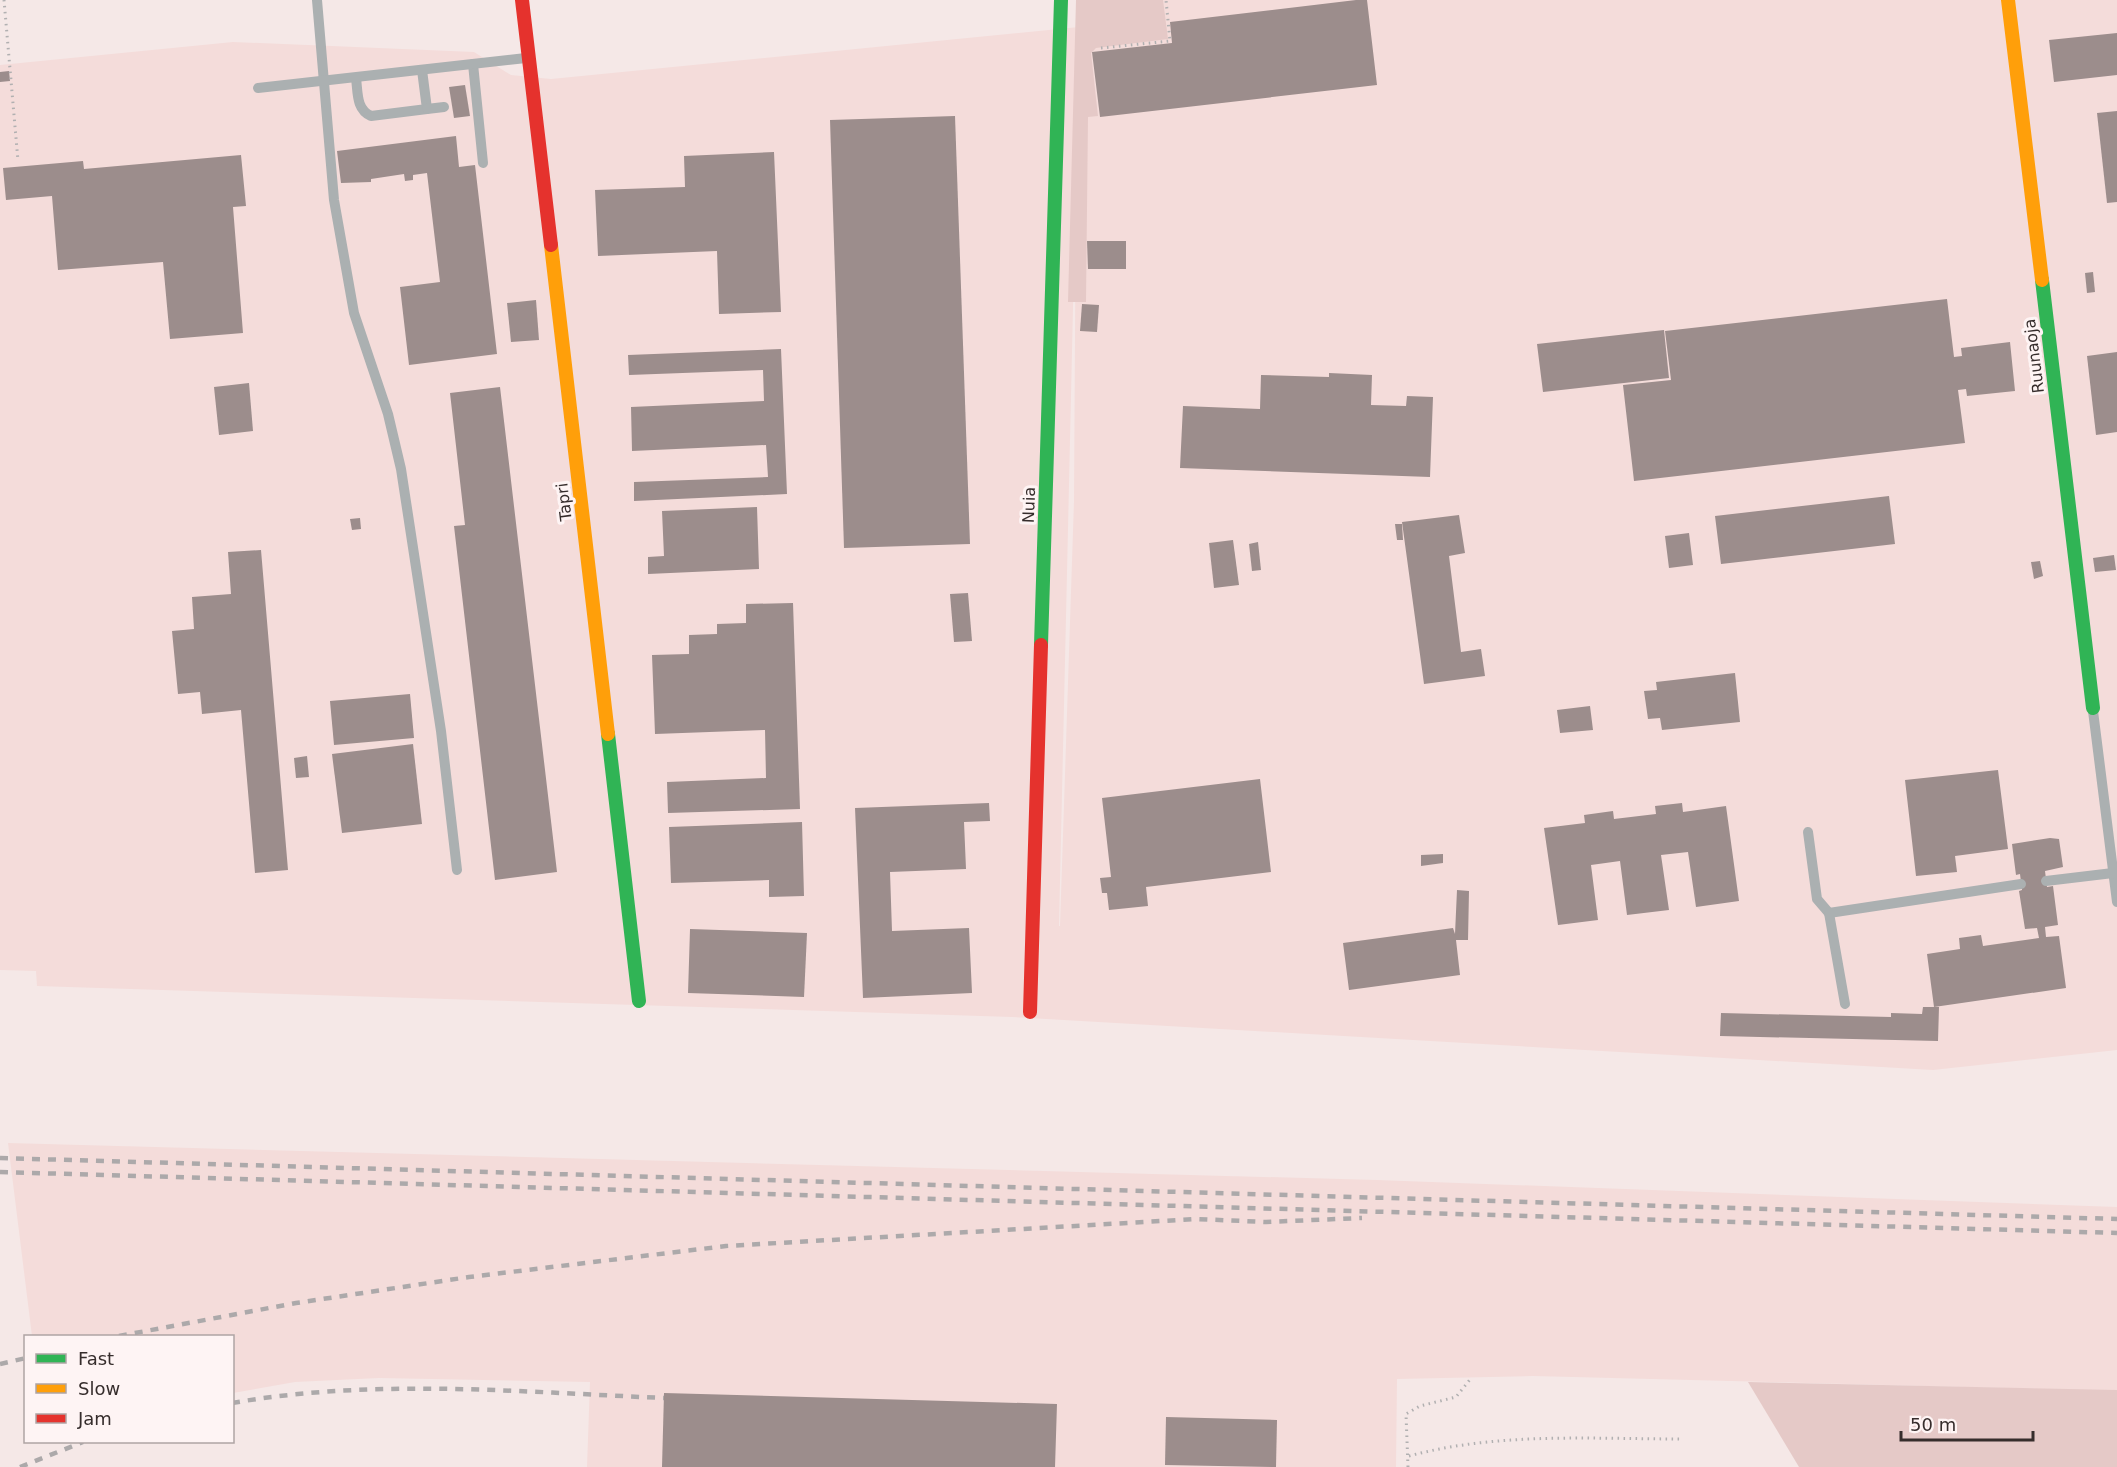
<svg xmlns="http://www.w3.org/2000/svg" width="2117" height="1467" font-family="'DejaVu Sans',sans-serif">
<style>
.built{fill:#f4dcda;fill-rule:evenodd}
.green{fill:#e5c9c7}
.building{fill:#9c8d8c}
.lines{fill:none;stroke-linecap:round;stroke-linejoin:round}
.path{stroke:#b1b0b1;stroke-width:3;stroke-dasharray:1.5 4.5;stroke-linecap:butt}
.lane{stroke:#abb0b1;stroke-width:10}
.fast{stroke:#30b455;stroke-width:14}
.slow{stroke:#ff9f0a;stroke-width:14}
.jam{stroke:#e5322d;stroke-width:14}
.rail{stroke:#aca9aa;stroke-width:4.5;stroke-dasharray:8 8;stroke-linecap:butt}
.labels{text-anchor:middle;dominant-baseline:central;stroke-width:6;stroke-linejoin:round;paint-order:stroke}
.street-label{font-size:16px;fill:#362d2c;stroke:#fef4f4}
</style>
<rect width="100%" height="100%" fill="#f5e8e7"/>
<g class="built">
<path d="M 1082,0 L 2117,0 L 2117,1050 L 1933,1070 L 1012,1017 L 37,986 L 36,971 L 0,970 L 0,65 L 233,42 L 474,52 L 511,75 L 551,79 L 1079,27 ZM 1076,175 L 1074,501 L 1060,926 L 1059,926 Z"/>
<path d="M 8,1143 L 1377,1180 L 2117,1207 L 2117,1391 L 1533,1376 L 1397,1379 L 1396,1467 L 587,1467 L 590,1382 L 379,1378 L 295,1382 L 233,1393 L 232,1336 L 32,1336 Z"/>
</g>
<g class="green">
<path d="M 1076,0 L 1163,0 L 1168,39 L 1096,48 L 1091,53 L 1098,116 L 1088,117 L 1086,302 L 1068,302 Z"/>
<path d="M 1748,1382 L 2117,1390 L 2117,1467 L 1799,1467 Z"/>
</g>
<g class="building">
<path d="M 1356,0 L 1367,0 L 1377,85 L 1100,117 L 1092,52 L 1172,43 L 1170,22 Z"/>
<path d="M 2117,33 L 2117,75 L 2054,82 L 2049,40 Z"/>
<path d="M 9,71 L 10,81 L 0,82 L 0,72 Z"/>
<path d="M 465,85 L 470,116 L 454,118 L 449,87 Z"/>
<path d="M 2117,111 L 2117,202 L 2107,203 L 2097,113 Z"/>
<path d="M 955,116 L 970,544 L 844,548 L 830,120 Z"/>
<path d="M 456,136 L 459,167 L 475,165 L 497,354 L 409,365 L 400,287 L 440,282 L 427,173 L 413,175 L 413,180 L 405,181 L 404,174 L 371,179 L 371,182 L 341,183 L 337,151 Z"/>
<path d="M 774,152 L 781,312 L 719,314 L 717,251 L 598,256 L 595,190 L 685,187 L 684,156 Z"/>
<path d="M 241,155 L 246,206 L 233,207 L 243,333 L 170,339 L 163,262 L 58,270 L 52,196 L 6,200 L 3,168 L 83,161 L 84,169 Z"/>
<path d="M 1087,241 L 1126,241 L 1126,269 L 1088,269 Z"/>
<path d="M 2093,272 L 2095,292 L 2087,293 L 2085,273 Z"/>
<path d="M 1947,299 L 1954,357 L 1962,356 L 1961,348 L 2010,342 L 2015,391 L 1967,396 L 1966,389 L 1958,390 L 1965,443 L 1634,481 L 1623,385 L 1671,380 L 1665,331 Z"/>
<path d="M 536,300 L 539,340 L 511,342 L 507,303 Z"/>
<path d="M 1082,304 L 1099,305 L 1097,332 L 1080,331 Z"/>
<path d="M 1664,330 L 1669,378 L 1543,392 L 1537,344 Z"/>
<path d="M 781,349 L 787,494 L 634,501 L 634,482 L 768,477 L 766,445 L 632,451 L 631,407 L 764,401 L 763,370 L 629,375 L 628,355 Z"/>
<path d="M 2117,352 L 2117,432 L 2096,435 L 2087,356 Z"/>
<path d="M 1329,373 L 1372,375 L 1371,405 L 1406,406 L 1407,396 L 1433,397 L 1430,477 L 1180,468 L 1183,406 L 1260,409 L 1261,375 L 1329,377 Z"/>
<path d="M 249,383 L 253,431 L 219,435 L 214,387 Z"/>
<path d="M 500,387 L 557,872 L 495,880 L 454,526 L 465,525 L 450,393 Z"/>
<path d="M 1889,496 L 1895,544 L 1721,564 L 1715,516 Z"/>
<path d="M 757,507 L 759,569 L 648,574 L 648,557 L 664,556 L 662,511 Z"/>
<path d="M 1459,515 L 1465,553 L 1449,556 L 1461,652 L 1481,649 L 1485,676 L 1424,684 L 1402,522 Z"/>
<path d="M 360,518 L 361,529 L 352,530 L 350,519 Z"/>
<path d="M 1395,524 L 1402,524 L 1403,540 L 1397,540 Z"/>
<path d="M 1689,533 L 1693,565 L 1669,568 L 1665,536 Z"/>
<path d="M 1233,540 L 1239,585 L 1214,588 L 1209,543 Z"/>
<path d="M 1258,542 L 1261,570 L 1252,571 L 1249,544 Z"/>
<path d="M 261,550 L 288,870 L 255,873 L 241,710 L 202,714 L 200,692 L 178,694 L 172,631 L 194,629 L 192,597 L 231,594 L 228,552 Z"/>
<path d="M 2114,555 L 2116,570 L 2095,572 L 2093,558 Z"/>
<path d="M 2040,561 L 2043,576 L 2034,579 L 2031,562 Z"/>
<path d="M 968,593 L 972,641 L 954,642 L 950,594 Z"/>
<path d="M 793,603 L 800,809 L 668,813 L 667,782 L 766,778 L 765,730 L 655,734 L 652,655 L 689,654 L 689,635 L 717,634 L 717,624 L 746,623 L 746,604 Z"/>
<path d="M 1735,673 L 1740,722 L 1662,730 L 1660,718 L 1648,719 L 1644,691 L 1657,690 L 1656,682 Z"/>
<path d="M 410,694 L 414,738 L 334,745 L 330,701 Z"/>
<path d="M 1590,706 L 1593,730 L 1560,733 L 1557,710 Z"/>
<path d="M 413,744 L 422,824 L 342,833 L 332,754 Z"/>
<path d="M 307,756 L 309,777 L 296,778 L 294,758 Z"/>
<path d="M 1998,770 L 2008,849 L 1955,856 L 1957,872 L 1916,876 L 1905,780 Z"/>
<path d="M 1260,779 L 1271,872 L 1146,887 L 1148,906 L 1109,910 L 1107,893 L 1102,893 L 1100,878 L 1111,877 L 1102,798 Z"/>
<path d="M 989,803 L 990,821 L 964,822 L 966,869 L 890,872 L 892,931 L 969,928 L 972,993 L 863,998 L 855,808 Z"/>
<path d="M 1682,803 L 1683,812 L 1726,806 L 1739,901 L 1696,907 L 1688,852 L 1661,855 L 1669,910 L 1627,915 L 1620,861 L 1591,865 L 1598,920 L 1558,925 L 1544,828 L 1585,823 L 1584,815 L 1613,811 L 1614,819 L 1656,814 L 1655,806 Z"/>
<path d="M 802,822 L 804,896 L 769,897 L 769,880 L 671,883 L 669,827 Z"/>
<path d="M 2050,838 L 2059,839 L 2063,867 L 2045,871 L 2047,887 L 2053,886 L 2058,925 L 2045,927 L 2046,937 L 2059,936 L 2066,988 L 1934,1007 L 1927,954 L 1960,949 L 1959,938 L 1981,935 L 1983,946 L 2039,938 L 2037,928 L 2025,929 L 2019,891 L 2022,890 L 2020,874 L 2016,875 L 2012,844 Z"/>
<path d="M 1443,854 L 1443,863 L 1421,866 L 1421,855 Z"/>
<path d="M 1457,890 L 1469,891 L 1468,940 L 1456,940 L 1460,975 L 1349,990 L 1343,943 L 1453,928 L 1455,934 Z"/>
<path d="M 690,929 L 807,933 L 804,997 L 688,993 Z"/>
<path d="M 1923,1007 L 1939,1007 L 1938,1041 L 1720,1036 L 1721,1013 L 1891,1017 L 1891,1013 L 1922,1014 Z"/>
<path d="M 664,1393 L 1057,1404 L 1055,1467 L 662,1467 Z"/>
<path d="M 1166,1417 L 1277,1420 L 1276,1467 L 1165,1465 Z"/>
</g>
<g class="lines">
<g class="path">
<path d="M 4,0 L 18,161"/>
<path d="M 1101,48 L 1170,41 L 1166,0"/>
<path d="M 1409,1456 C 1498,1432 1591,1439 1683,1439"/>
<path d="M 1408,1467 L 1406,1414 L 1420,1406 L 1456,1397 L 1472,1377"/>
</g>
<g class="lane">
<path d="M 317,0 L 334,200 L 354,313 L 388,414 L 401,469 L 441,731 L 457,870"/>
<path d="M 473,64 L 483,163"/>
<path d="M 356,78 C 358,93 356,109 371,116 L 427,109 L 422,70"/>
<path d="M 258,88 L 526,58"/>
<path d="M 427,109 L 444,107"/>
<path d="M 2093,711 L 2117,902"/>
<path d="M 1808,832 L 1817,899 L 1829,913"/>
<path d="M 2046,881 L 2113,873"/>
<path d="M 1845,1004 L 1829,913 L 2021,884"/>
</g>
<g class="fast">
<path d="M 2042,280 L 2093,708"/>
<path d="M 1041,645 L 1061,0"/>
<path d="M 608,734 L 639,1001"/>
</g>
<g class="slow">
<path d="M 2008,0 L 2042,280"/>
<path d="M 551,245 L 608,734"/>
</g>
<g class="jam">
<path d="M 522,0 L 551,245"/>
<path d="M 1030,1012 L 1041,645"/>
</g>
<g class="rail">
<path d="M 0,1158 L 2117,1219"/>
<path d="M 0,1172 L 2117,1233"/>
<path d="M 119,1336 L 296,1303 L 469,1277 L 726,1246 L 1196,1219 L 1266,1222 L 1362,1218"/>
<path d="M 0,1364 L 26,1358"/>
<path d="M 232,1403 C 375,1378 520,1392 664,1398"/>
<path d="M 20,1467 L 83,1442"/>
</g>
</g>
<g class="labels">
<g class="street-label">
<text transform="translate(2034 356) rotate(-97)">Ruunaoja</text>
<text transform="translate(564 502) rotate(-97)">Tapri</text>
<text transform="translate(1029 505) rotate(-88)">Nuia</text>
</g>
</g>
<rect x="24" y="1335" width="210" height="108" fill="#fef4f4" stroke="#aea4a4" stroke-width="1.5"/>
<rect x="36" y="1354" width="30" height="9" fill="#30b455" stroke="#aea4a4" stroke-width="1.5"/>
<text x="78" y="1365" font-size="18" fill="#362d2c">Fast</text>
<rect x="36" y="1384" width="30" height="9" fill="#ff9f0a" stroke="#aea4a4" stroke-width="1.5"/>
<text x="78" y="1395" font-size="18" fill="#362d2c">Slow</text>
<rect x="36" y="1414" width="30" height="9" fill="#e5322d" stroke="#aea4a4" stroke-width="1.5"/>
<text x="78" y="1425" font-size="18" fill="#362d2c">Jam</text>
<path d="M1901 1431v9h132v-9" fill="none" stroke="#362d2c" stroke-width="3"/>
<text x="1910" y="1431" font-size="18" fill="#362d2c" stroke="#fef4f4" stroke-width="4.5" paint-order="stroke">50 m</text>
</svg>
